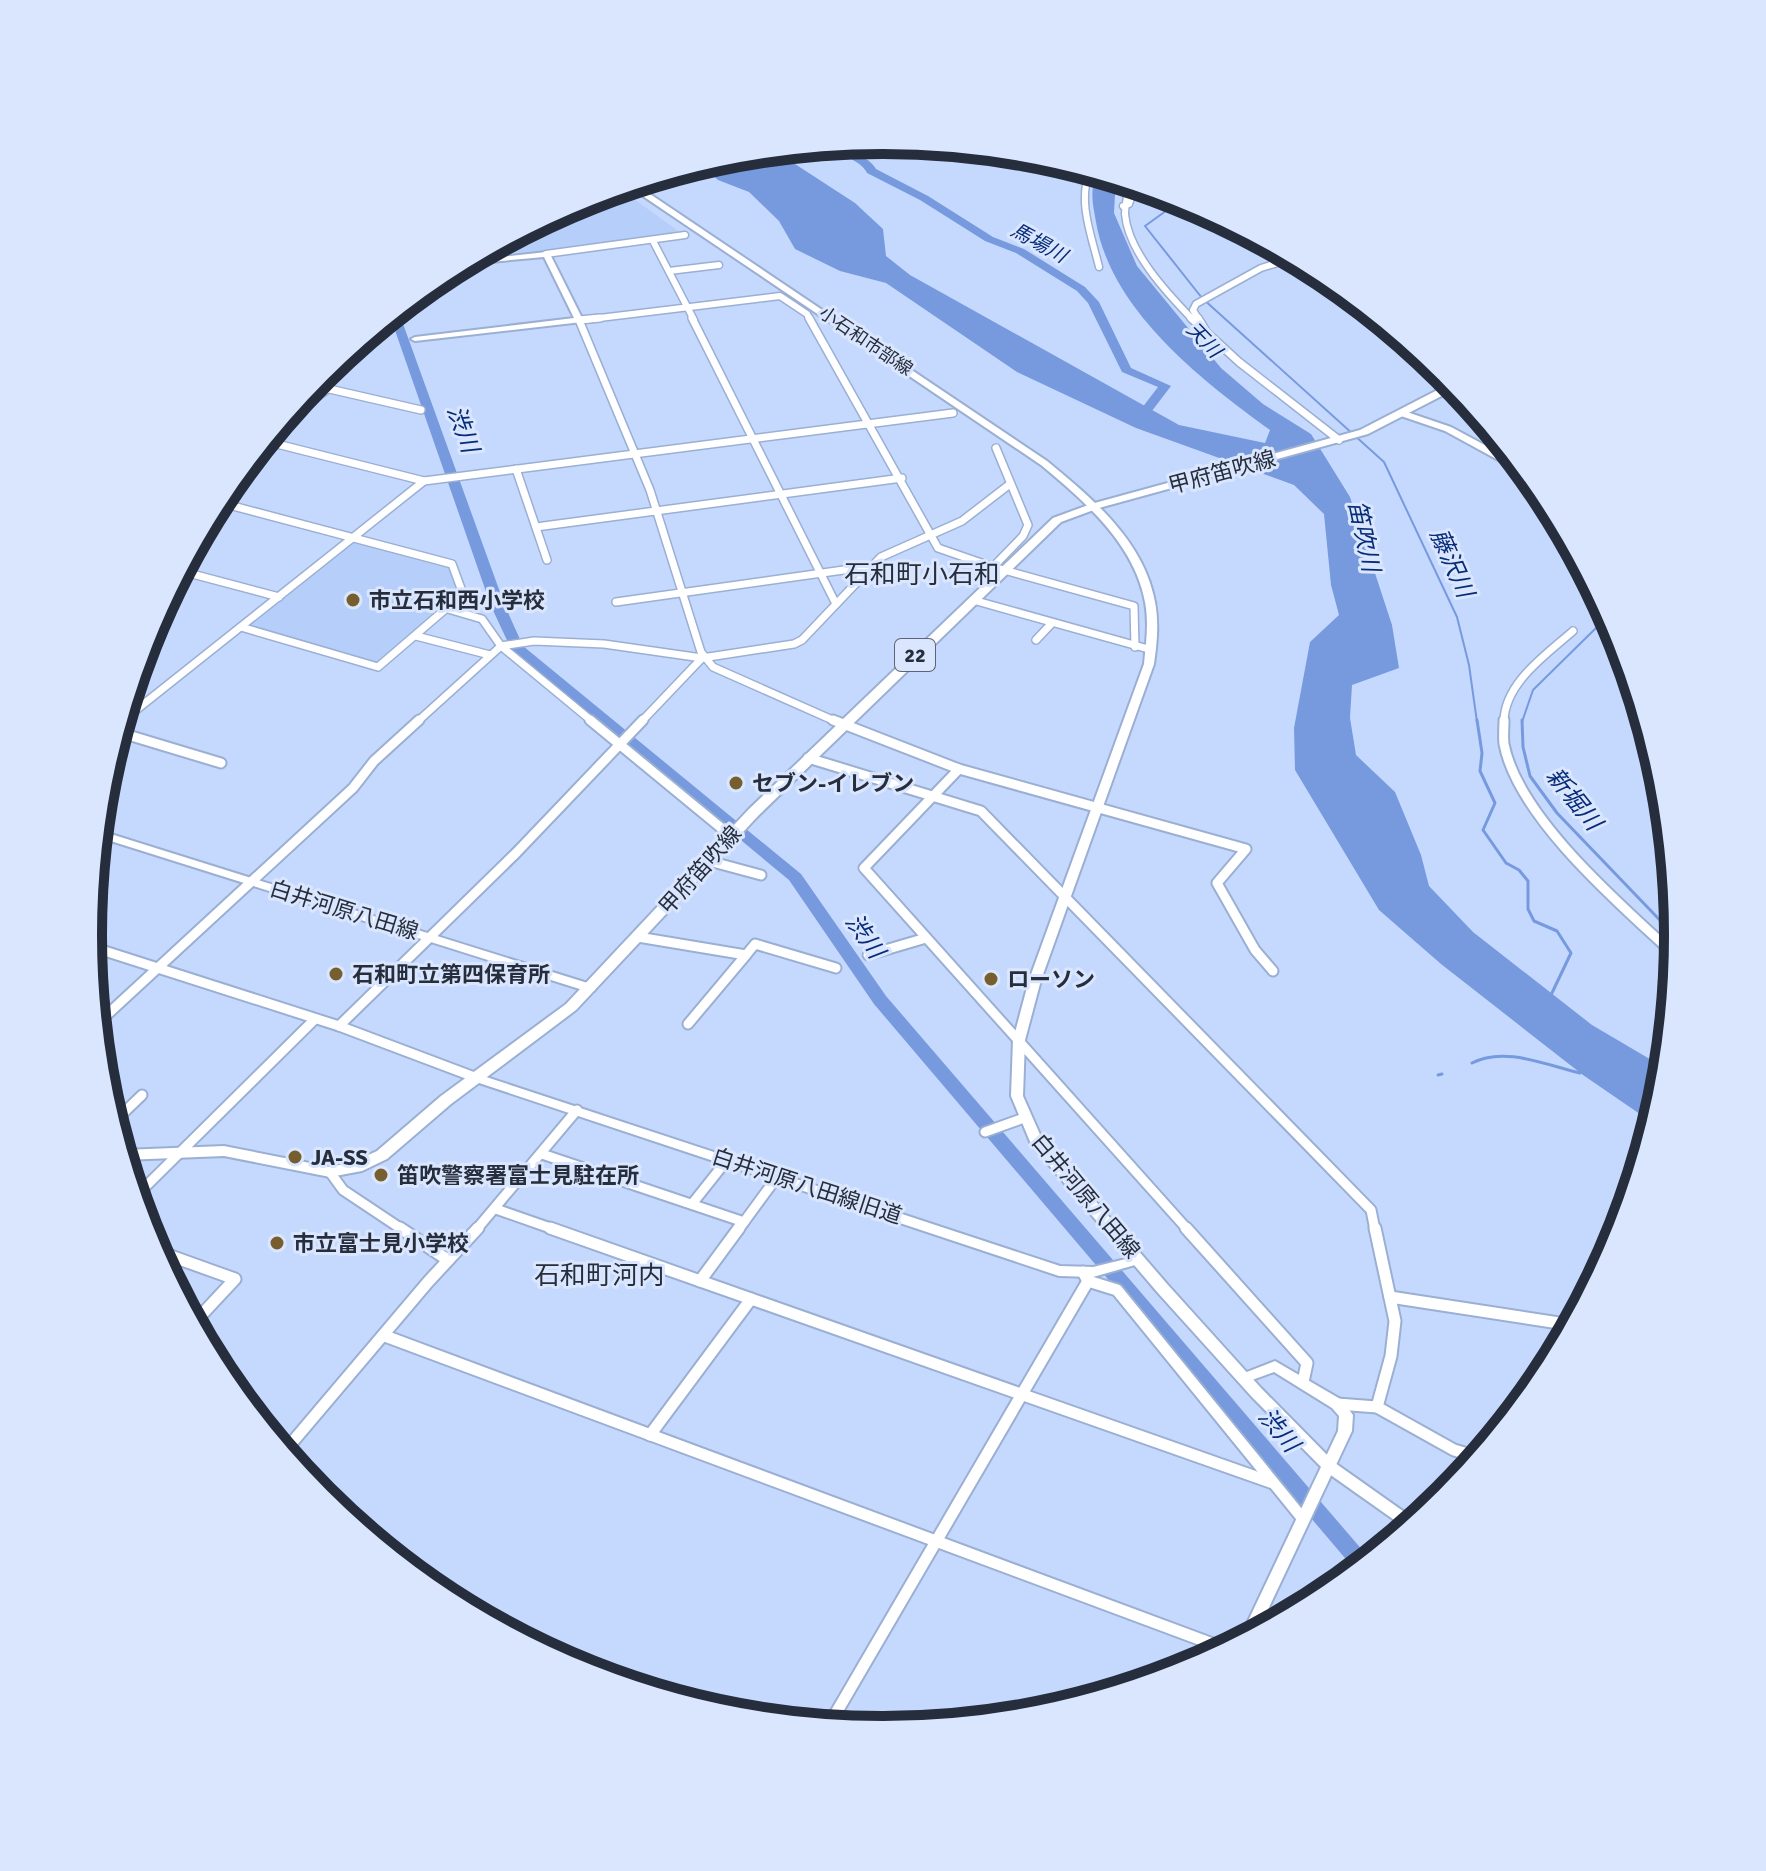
<svg xmlns="http://www.w3.org/2000/svg" width="1766" height="1871" font-family="Signika,'Noto Sans JP',sans-serif">
<style>
.built{fill:#b6cefa}
.water{fill:#779ade}
.lines{fill:none;stroke-linecap:round;stroke-linejoin:round}
.stream-far1{stroke:#779ade;stroke-width:2}
.stream{stroke:#779ade;stroke-width:3}
.river{fill:#779ade;fill-rule:evenodd}
.minor-far3-casing{stroke:#9bafd3;stroke-width:9}
.minor-far2-casing{stroke:#9bafd3;stroke-width:10}
.minor-far1-casing{stroke:#9bafd3;stroke-width:13}
.minor-casing{stroke:#9bafd3;stroke-width:15}
.tertiary-casing{stroke:#9bafd3;stroke-width:4}
.secondary-casing{stroke:#9bafd3;stroke-width:4}
.primary-casing{stroke:#9bafd3;stroke-width:4}
.minor-far3{stroke:#fff;stroke-width:6}
.minor-far2{stroke:#fff;stroke-width:7}
.minor-far1{stroke:#fff;stroke-width:9}
.minor{stroke:#fff;stroke-width:11}
.tertiary{fill:#fff;fill-rule:evenodd}
.secondary{fill:#fff;fill-rule:evenodd}
.primary{fill:#fff;fill-rule:evenodd}
.poi-dot{fill:#765e2f;stroke:#dae6fd;stroke-width:3}
.labels{text-anchor:middle;dominant-baseline:central;stroke-width:6;stroke-linejoin:round;paint-order:stroke}
.far-street-label{font-size:18px;fill:#262d3c;stroke:#dae6fd}
.far-water-label{font-size:20px;font-style:italic;fill:#072c79;stroke:#dae6fd}
.shield{fill:#dae6fd;stroke:#5c6476;stroke-width:2}
.shield-label{font-size:20px;font-weight:bold;fill:#262d3c}
.street-label{font-size:22px;fill:#262d3c;stroke:#dae6fd}
.poi-label{font-size:22px;font-weight:bold;fill:#262d3c;stroke:#dae6fd;text-anchor:start}
.water-label{font-size:24px;font-style:italic;fill:#072c79;stroke:#dae6fd}
.quarter-label{font-size:26px;fill:#262d3c;stroke:#dae6fd}
.rim{fill:none;stroke:#262d3c;stroke-width:10}
</style>
<rect width="100%" height="100%" fill="#c5d9ff"/>
<g class="built">
<path d="M 623,191 L 678,231 L 674,236 L 468,260 L 579,201 Z"/>
<path d="M 356,541 L 450,566 L 458,595 L 379,662 L 373,663 L 248,627 L 247,624 L 351,542 Z"/>
</g>
<path class="water" d="M 775,151 L 855,203 L 883,229 L 886,256 L 910,275 L 1179,425 L 1265,443 L 1270,430 C 1201,380 1111,310 1096,222 C 1093,205 1089,190 1097,174 L 1121,181 L 1115,195 L 1114,213 L 1137,266 L 1221,368 L 1263,404 L 1311,434 L 1350,497 L 1392,625 L 1399,668 L 1352,685 L 1350,718 L 1356,755 L 1395,792 L 1421,855 L 1429,886 L 1473,932 L 1592,1025 L 1665,1068 L 1663,1091 L 1653,1123 L 1583,1075 L 1441,964 L 1379,910 L 1295,770 L 1294,728 L 1310,642 L 1339,615 L 1331,585 L 1324,514 L 1294,485 L 1136,428 L 1017,372 L 886,283 L 840,271 L 795,249 L 779,221 L 749,192 L 718,180 L 700,164 L 728,156 Z"/>
<g class="lines">
<g class="stream-far1">
<path d="M 1174,197 L 1170,208 L 1145,226 L 1202,298 L 1384,462 L 1457,617 L 1469,665 L 1477,722"/>
<path d="M 1522,722 L 1533,690 L 1596,628"/>
</g>
<g class="stream">
<path d="M 1477,720 L 1482,753 L 1480,771 L 1495,803 L 1483,830 L 1506,863 L 1519,870 L 1528,881 L 1528,909 L 1534,921 L 1557,931 L 1571,953 L 1551,995"/>
<path d="M 1522,720 L 1523,747 L 1530,776 L 1557,813 L 1678,939"/>
<path d="M 1472,1063 C 1504,1046 1546,1065 1580,1073"/>
<path d="M 1438,1075 L 1442,1074"/>
</g>
<g class="river">
<path d="M 834,145 C 848,151 869,156 876,169 L 928,196 L 993,237 L 1024,249 L 1085,287 L 1099,302 L 1131,368 L 1171,386 L 1145,420 L 1141,421 L 1135,417 L 1158,387 L 1122,372 L 1088,303 L 1077,291 L 1016,253 L 985,241 L 920,200 L 867,173 C 860,158 836,155 822,146 Z"/>
<path d="M 398,310 L 505,606 L 523,646 L 801,874 L 886,996 L 1370,1559 L 1356,1571 L 874,1004 L 789,880 L 512,651 L 491,606 L 390,316 Z"/>
</g>
<g class="minor-far3-casing">
<g id="minor-far3">
<path d="M 954,147 L 1127,187"/>
<path d="M 1090,171 C 1077,201 1092,237 1099,267"/>
<path d="M 1129,183 C 1128,193 1125,205 1125,214 C 1128,252 1168,294 1193,320"/>
<path d="M 1123,206 L 1129,204 L 1132,195 L 1152,190"/>
<path d="M 653,241 L 694,320"/>
<path d="M 546,254 L 685,235"/>
<path d="M 669,271 L 719,265"/>
<path d="M 583,320 L 780,296 L 807,314 L 810,320"/>
<path d="M 1199,320 L 1193,310 L 1196,304 L 1261,268 L 1294,258"/>
</g>
</g>
<g class="minor-far2-casing">
<g id="minor-far2">
<path d="M 600,318 L 579,320 L 650,490 L 701,652 L 713,667 L 837,722"/>
<path d="M 692,318 L 836,604"/>
<path d="M 809,318 L 938,548 L 993,567 L 1134,606 L 1135,647"/>
<path d="M 1191,318 L 1239,362 L 1339,440"/>
<path d="M 1198,318 L 1206,331"/>
<path d="M 312,385 L 421,410"/>
<path d="M 281,422 L 328,389"/>
<path d="M 265,441 L 424,481 L 953,413"/>
<path d="M 516,469 L 547,560"/>
<path d="M 218,502 L 452,564 L 463,594 L 378,667 L 241,627"/>
<path d="M 536,527 L 902,478"/>
<path d="M 993,567 L 1023,536 L 1028,525 L 996,448"/>
<path d="M 181,571 L 279,597"/>
<path d="M 973,600 L 1152,650"/>
<path d="M 616,602 L 872,566"/>
<path d="M 448,609 L 482,619 L 501,646 L 593,722"/>
<path d="M 416,636 L 490,655"/>
<path d="M 1036,640 L 1052,623"/>
<path d="M 121,722 L 424,481"/>
<path d="M 417,722 L 501,646 L 534,641 L 604,644 L 702,658 L 794,644 L 802,640 L 881,557 L 962,521 L 1010,484"/>
<path d="M 641,722 L 702,658"/>
<path d="M 1504,722 C 1504,683 1547,654 1573,631"/>
</g>
</g>
<g class="minor-far1-casing">
<g id="minor-far1">
<path d="M 590,720 L 731,836"/>
<path d="M 833,720 L 959,769 L 1246,849 L 1217,883 L 1255,950 L 1273,971"/>
<path d="M 1504,720 C 1504,728 1503,737 1504,744 C 1518,818 1623,907 1676,956"/>
<path d="M 121,722 L 124,720"/>
<path d="M 118,732 L 221,763"/>
<path d="M 808,758 L 981,811 L 1371,1210 L 1375,1230"/>
<path d="M 959,769 L 864,868 L 1188,1230"/>
<path d="M 709,861 L 761,875"/>
<path d="M 638,937 L 746,955 L 755,944 L 836,968"/>
<path d="M 89,946 L 339,1026 L 477,1078"/>
<path d="M 868,955 L 926,938"/>
<path d="M 97,1024 L 353,788 L 374,761 L 419,720"/>
<path d="M 688,1024 L 746,955"/>
<path d="M 339,1026 L 517,852 L 643,720"/>
<path d="M 113,1123 L 142,1095"/>
<path d="M 985,1132 L 1024,1118"/>
<path d="M 542,1154 L 744,1222 L 777,1177"/>
<path d="M 330,1172 L 343,1190 L 403,1230"/>
<path d="M 135,1197 L 315,1019"/>
<path d="M 692,1204 L 727,1160"/>
<path d="M 496,1209 L 556,1230"/>
<path d="M 476,1230 L 577,1110"/>
<path d="M 738,1230 L 744,1222"/>
</g>
</g>
<g class="minor-casing">
<g id="minor">
<path d="M 400,1228 L 448,1260"/>
<path d="M 550,1228 L 1273,1483"/>
<path d="M 1186,1228 L 1307,1363 L 1303,1382"/>
<path d="M 1375,1228 L 1395,1321 L 1391,1356 L 1377,1407"/>
<path d="M 154,1250 L 235,1279 L 193,1324"/>
<path d="M 700,1281 L 739,1228"/>
<path d="M 1088,1281 L 1117,1290 L 1303,1519"/>
<path d="M 1390,1297 L 1572,1325"/>
<path d="M 385,1336 L 1226,1649"/>
<path d="M 1337,1404 L 1377,1407 L 1454,1450 L 1478,1457"/>
<path d="M 650,1435 L 751,1299"/>
<path d="M 284,1452 L 428,1282 L 478,1228"/>
<path d="M 829,1725 L 1088,1281 L 1083,1272"/>
</g>
</g>
<g class="tertiary-casing">
<g id="tertiary">
<path d="M 546,252 L 550,254 L 583,320 L 582,322 L 415,341 L 411,339 L 415,337 L 574,318 L 544,257 L 458,265 L 466,261 Z"/>
<path d="M 477,1074 L 1060,1266 L 1093,1267 L 1138,1256 L 1142,1257 L 1144,1260 L 1142,1263 L 1093,1277 L 1059,1276 L 473,1081 L 471,1078 Z"/>
<path d="M 1275,1361 L 1342,1400 L 1353,1415 L 1352,1431 L 1257,1633 L 1241,1641 L 1240,1638 L 1338,1431 L 1339,1416 L 1332,1408 L 1274,1372 L 1244,1383 L 1239,1381 L 1237,1378 L 1239,1375 Z"/>
</g>
</g>
<g class="secondary-casing">
<g id="secondary">
<path d="M 635,184 L 1047,461 C 1092,498 1144,541 1155,602 C 1159,623 1157,643 1154,664 L 1041,980 L 1025,1040 L 1023,1096 L 1042,1139 L 1168,1285 L 1261,1388 L 1335,1463 L 1417,1521 L 1407,1529 L 1325,1471 L 1251,1396 L 1158,1293 L 1031,1144 L 1011,1096 L 1013,1040 L 1029,980 L 1144,664 C 1146,643 1149,623 1145,602 C 1134,543 1084,501 1041,465 L 628,186 Z"/>
<path d="M 1401,410 L 1451,427 L 1520,464 L 1527,473 L 1522,473 L 1445,431 L 1398,415 L 1396,413 Z"/>
<path d="M 98,830 L 594,985 L 596,988 L 594,991 L 586,991 L 98,837 Z"/>
</g>
</g>
<g class="primary-casing">
<path id="primary" d="M 1453,382 L 1457,388 L 1368,434 L 1099,508 L 1061,522 L 759,815 L 576,1010 L 451,1104 L 387,1159 L 362,1171 L 330,1177 L 224,1156 L 124,1160 L 123,1150 L 224,1146 L 330,1167 L 353,1162 L 377,1151 L 441,1096 L 566,1004 L 749,809 L 1053,518 L 1091,504 L 1360,430 Z"/>
</g>
<use href="#minor-far3" class="minor-far3"/>
<use href="#minor-far2" class="minor-far2"/>
<use href="#minor-far1" class="minor-far1"/>
<use href="#minor" class="minor"/>
<use href="#tertiary" class="tertiary"/>
<use href="#secondary" class="secondary"/>
<use href="#primary" class="primary"/>
</g>
<g class="poi-dot">
<circle cx="353" cy="600" r="8"/>
<circle cx="736" cy="783" r="8"/>
<circle cx="336" cy="974" r="8"/>
<circle cx="991" cy="979" r="8"/>
<circle cx="295" cy="1157" r="8"/>
<circle cx="381" cy="1175" r="8"/>
<circle cx="277" cy="1243" r="8"/>
</g>
<g class="labels">
<g class="far-street-label">
<text transform="translate(866 341) rotate(34)">小石和市部線</text>
</g>
<g class="far-water-label">
<text transform="translate(1039 243) rotate(29)">馬場川</text>
<text transform="translate(1204 340) rotate(46)">天川</text>
</g>
<rect class="shield" x="895" y="639" width="40" height="32" rx="6"/>
<g class="shield-label">
<text x="915" y="655">22</text>
</g>
<g class="street-label">
<text transform="translate(1222 472) rotate(-15)">甲府笛吹線</text>
<text transform="translate(700 870) rotate(-48)">甲府笛吹線</text>
<text transform="translate(344 910) rotate(17)">白井河原八田線</text>
<text transform="translate(807 1186) rotate(18)">白井河原八田線旧道</text>
<text transform="translate(1086 1196) rotate(50)">白井河原八田線</text>
</g>
<g class="poi-label">
<text x="369" y="600">市立石和西小学校</text>
<text x="752" y="783">セブン-イレブン</text>
<text x="352" y="974">石和町立第四保育所</text>
<text x="1007" y="979">ローソン</text>
<text x="311" y="1157">JA-SS</text>
<text x="397" y="1175">笛吹警察署富士見駐在所</text>
<text x="293" y="1243">市立富士見小学校</text>
</g>
<g class="water-label">
<text transform="translate(463 429) rotate(70)">渋川</text>
<text transform="translate(1364 536) rotate(78)">笛吹川</text>
<text transform="translate(1452 563) rotate(66)">藤沢川</text>
<text transform="translate(1574 799) rotate(51)">新堀川</text>
<text transform="translate(865 936) rotate(55)">渋川</text>
<text transform="translate(1279 1430) rotate(50)">渋川</text>
</g>
<g class="quarter-label">
<text x="922" y="575">石和町小石和</text>
<text x="599" y="1276">石和町河内</text>
</g>
</g>
<path d="M0 0H1766V1871H0ZM102 935a781 781 0 1 1 1562 0a781 781 0 1 1-1562 0Z" fill="#dae6fd" fill-rule="evenodd"/>
<path class="rim" d="M102 935a781 781 0 1 1 1562 0a781 781 0 1 1-1562 0Z"/>
</svg>
